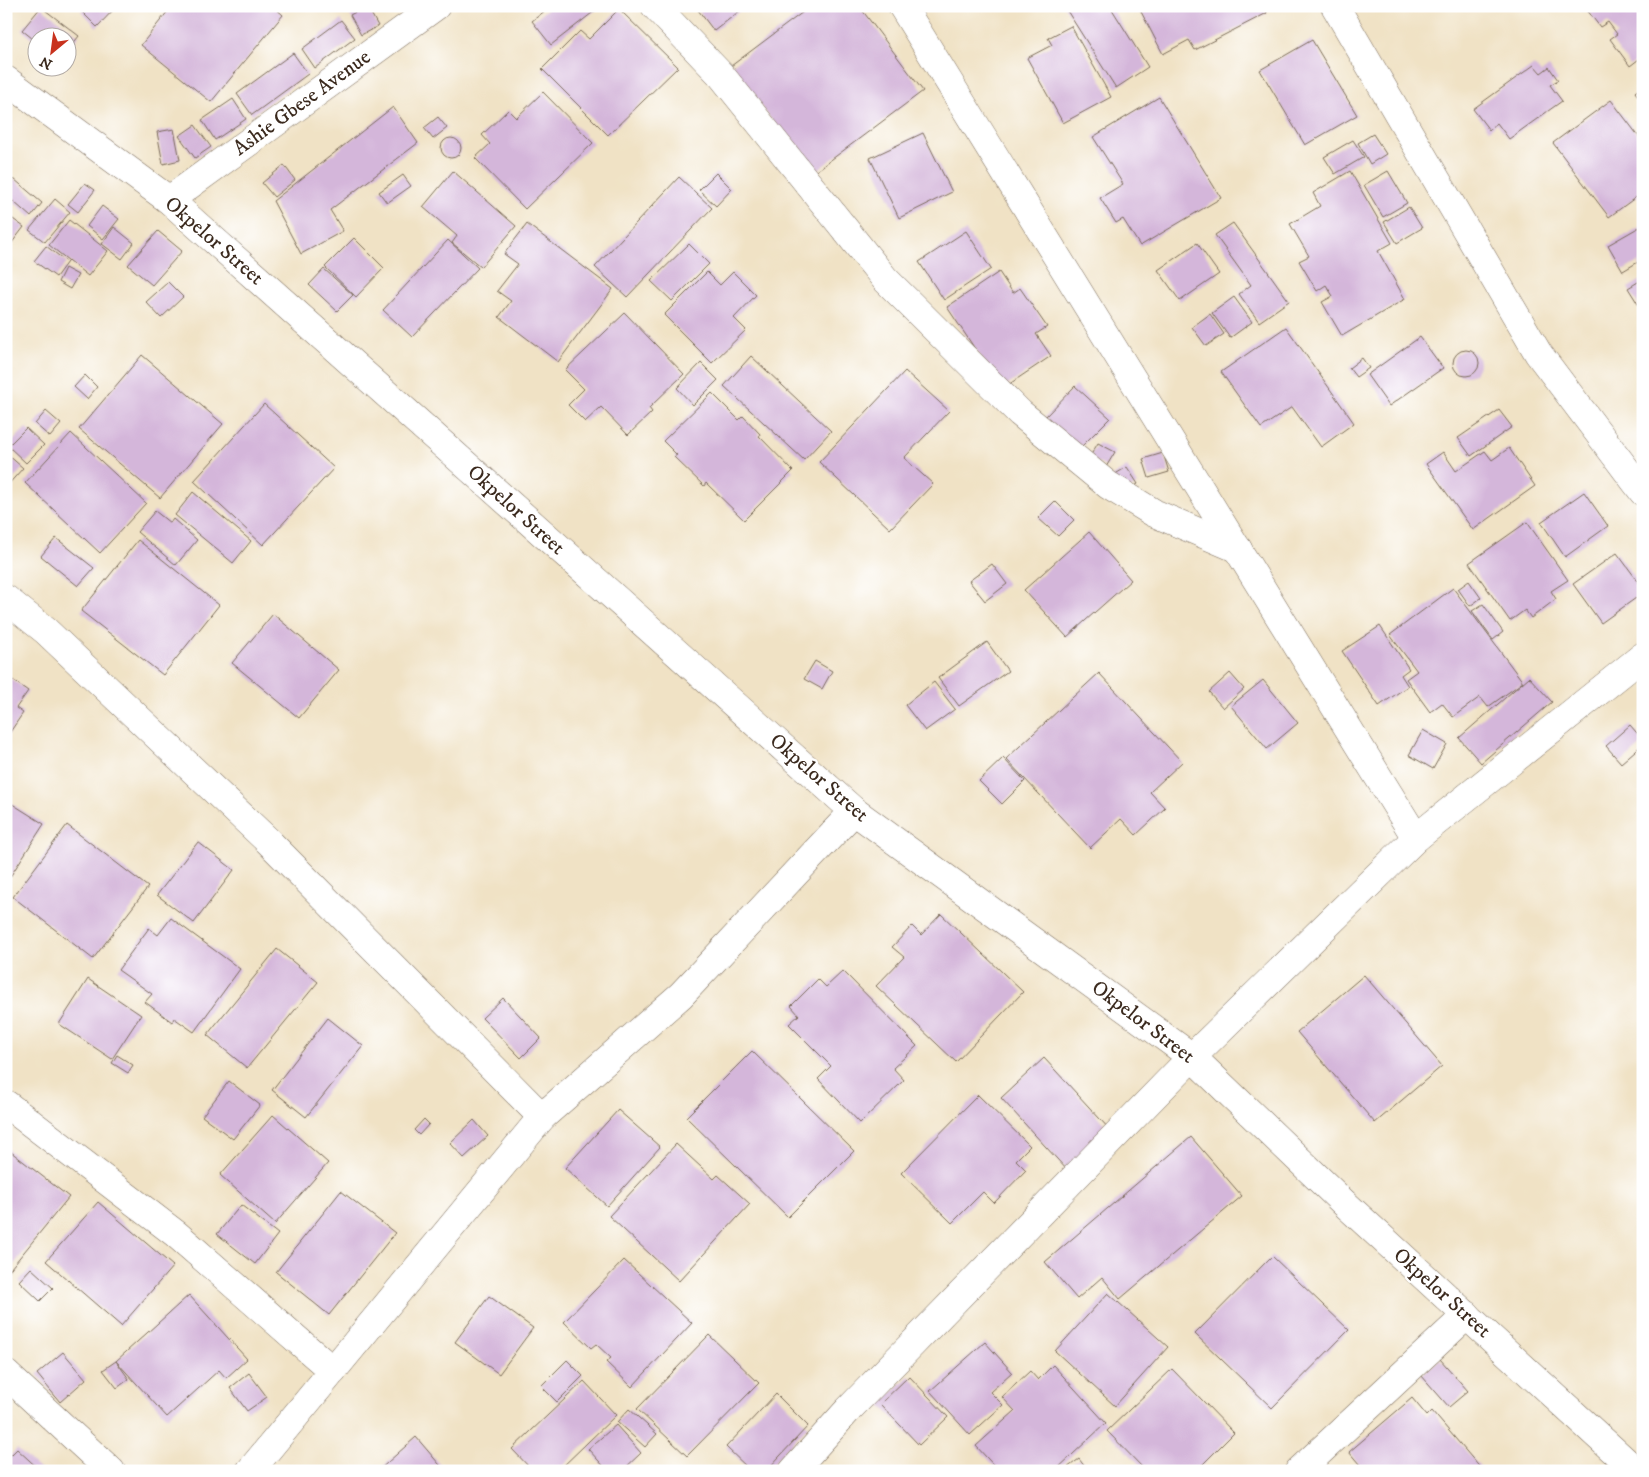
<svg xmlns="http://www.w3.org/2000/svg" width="1649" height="1477" font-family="'IM FELL DW Pica',serif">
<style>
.building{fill:#d4b6da}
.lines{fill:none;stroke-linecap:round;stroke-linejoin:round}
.street-casing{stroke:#7a6a58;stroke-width:29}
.street{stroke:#fff;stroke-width:28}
.labels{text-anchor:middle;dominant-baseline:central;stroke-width:4.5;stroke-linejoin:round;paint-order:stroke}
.street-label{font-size:21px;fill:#3b2a1e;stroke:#fff}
</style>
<rect width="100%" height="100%" fill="#fff"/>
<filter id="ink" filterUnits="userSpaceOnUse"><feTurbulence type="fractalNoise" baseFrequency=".02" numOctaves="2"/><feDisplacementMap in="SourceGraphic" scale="10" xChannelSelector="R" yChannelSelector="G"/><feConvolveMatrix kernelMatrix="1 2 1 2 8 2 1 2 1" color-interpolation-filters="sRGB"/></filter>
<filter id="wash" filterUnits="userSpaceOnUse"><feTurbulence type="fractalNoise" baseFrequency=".0096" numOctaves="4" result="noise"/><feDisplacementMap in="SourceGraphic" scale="20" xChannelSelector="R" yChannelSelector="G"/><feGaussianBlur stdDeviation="1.12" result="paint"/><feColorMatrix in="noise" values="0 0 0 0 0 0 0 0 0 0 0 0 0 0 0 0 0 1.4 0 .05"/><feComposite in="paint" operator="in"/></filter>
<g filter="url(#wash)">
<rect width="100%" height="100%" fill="#f0e2c5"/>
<g id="blocks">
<g class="building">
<path d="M 86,6 L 117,6 L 97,27 L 81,11 Z"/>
<path d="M 172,6 L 273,6 L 283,15 L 211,102 L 141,45 Z"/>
<path d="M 367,6 L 378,26 L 361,35 L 350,15 Z"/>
<path d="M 551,6 L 601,6 L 551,45 L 532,21 Z"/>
<path d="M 695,6 L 746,6 L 714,31 Z"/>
<path d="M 811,6 L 859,6 L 923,91 L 812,174 L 731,66 Z"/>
<path d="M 1064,6 L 1110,6 L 1148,67 L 1116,88 Z"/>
<path d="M 1138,6 L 1264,6 L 1267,13 L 1195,50 L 1189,40 L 1163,54 Z"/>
<path d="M 1584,6 L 1643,6 L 1643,56 L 1630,66 L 1610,39 L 1617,34 L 1608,22 L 1600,27 Z"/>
<path d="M 41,7 L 79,36 L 68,50 L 68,38 L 38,38 L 38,43 L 22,30 Z"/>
<path d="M 619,9 L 678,67 L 608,135 L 542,69 L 580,31 L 589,39 Z"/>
<path d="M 341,20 L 355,38 L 315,68 L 302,49 Z"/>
<path d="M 1071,26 L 1111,97 L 1063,123 L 1027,58 L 1052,45 L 1048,38 Z"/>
<path d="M 1312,40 L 1357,115 L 1305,145 L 1260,70 Z"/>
<path d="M 293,53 L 308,74 L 252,115 L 237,94 Z"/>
<path d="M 1534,65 L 1541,73 L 1549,67 L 1558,80 L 1550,85 L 1562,101 L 1509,139 L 1497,123 L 1489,130 L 1473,109 Z"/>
<path d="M 1643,86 L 1643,103 L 1635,92 Z"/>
<path d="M 543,92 L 593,143 L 525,209 L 475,158 L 490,144 L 482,135 L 508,110 L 516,118 Z"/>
<path d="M 1159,97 L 1221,198 L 1140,246 L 1123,219 L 1116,223 L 1100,198 L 1123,184 L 1093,137 Z"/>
<path d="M 233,99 L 246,119 L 215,140 L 202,120 Z"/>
<path d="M 1611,100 L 1643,142 L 1643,192 L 1609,217 L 1553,143 Z"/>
<path d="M 393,107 L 418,143 L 330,210 L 343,231 L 301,254 L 273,201 Z"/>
<path d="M 438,117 L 447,128 L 433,139 L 424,128 Z"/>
<path d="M 195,125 L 211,147 L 195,158 L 179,136 Z"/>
<path d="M 174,129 L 180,160 L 163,164 L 157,132 Z"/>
<path d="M 923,133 L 952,192 L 899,218 L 870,158 Z"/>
<path d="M 1373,134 L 1386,154 L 1370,164 L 1358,143 Z"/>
<circle cx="451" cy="148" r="10"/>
<path d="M 1353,140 L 1364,157 L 1335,174 L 1324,157 Z"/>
<path d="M 284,165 L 295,180 L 274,197 L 262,183 Z"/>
<path d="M 453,171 L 516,226 L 481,267 L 452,243 L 457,236 L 423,207 Z"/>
<path d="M 1350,171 L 1392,243 L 1378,251 L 1405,299 L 1342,336 L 1322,302 L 1333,296 L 1326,285 L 1317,291 L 1299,261 L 1309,256 L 1290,224 L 1320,206 L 1313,193 Z"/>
<path d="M 1388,171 L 1407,203 L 1383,217 L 1364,185 Z"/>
<path d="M 716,173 L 732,189 L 716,206 L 699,190 Z"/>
<path d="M 403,175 L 411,186 L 387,203 L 379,192 Z"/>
<path d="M 679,177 L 712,208 L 627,297 L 595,267 Z"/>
<path d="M 14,179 L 42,203 L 31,217 L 6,195 L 6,188 Z"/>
<path d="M 85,183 L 95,190 L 78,212 L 68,204 Z"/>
<path d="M 55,199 L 70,212 L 45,242 L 29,230 Z"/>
<path d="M 102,206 L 119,219 L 103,239 L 87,226 Z"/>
<path d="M 1409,207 L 1422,228 L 1397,243 L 1384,222 Z"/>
<path d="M 6,214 L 24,227 L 11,244 L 6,240 Z"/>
<path d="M 69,220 L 108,251 L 88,276 L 49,245 Z"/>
<path d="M 1233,223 L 1289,301 L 1259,322 L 1239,294 L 1251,285 L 1215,235 Z"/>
<path d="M 527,224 L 613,289 L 558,362 L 499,317 L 511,301 L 497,291 L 518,264 L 504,254 Z"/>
<path d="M 1643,225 L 1643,270 L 1638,262 L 1623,271 L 1608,245 Z"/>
<path d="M 114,227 L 134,243 L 122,259 L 102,244 Z"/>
<path d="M 158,231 L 182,251 L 152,285 L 128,265 Z"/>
<path d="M 966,231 L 991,269 L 944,300 L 919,262 Z"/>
<path d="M 354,238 L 384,268 L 356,297 L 325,267 Z"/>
<path d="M 448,240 L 478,268 L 412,337 L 383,310 Z"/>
<path d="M 1197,243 L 1219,274 L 1180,301 L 1158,270 Z"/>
<path d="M 689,244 L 709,264 L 672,301 L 651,281 Z"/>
<path d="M 46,246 L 67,262 L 56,277 L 34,261 Z"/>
<path d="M 65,268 L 78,275 L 70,289 L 58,282 Z"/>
<path d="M 324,269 L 353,295 L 337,311 L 309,285 Z"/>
<path d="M 707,272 L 720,285 L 733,272 L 756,295 L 734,318 L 746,330 L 712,363 L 664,315 Z"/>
<path d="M 999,272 L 1013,293 L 1020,288 L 1047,327 L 1036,334 L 1051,356 L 1002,389 L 947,307 Z"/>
<path d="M 1643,279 L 1643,312 L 1628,288 Z"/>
<path d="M 168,282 L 183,297 L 161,318 L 146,302 Z"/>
<path d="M 1234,297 L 1252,322 L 1230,338 L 1212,313 Z"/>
<path d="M 625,313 L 684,374 L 649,408 L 652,412 L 628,435 L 601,407 L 585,422 L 568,405 L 584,389 L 565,370 Z"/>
<path d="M 1210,314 L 1224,334 L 1206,346 L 1192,327 Z"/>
<path d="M 1286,327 L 1354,423 L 1321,447 L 1292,407 L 1261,428 L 1221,372 Z"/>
<path d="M 1420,337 L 1443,368 L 1389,406 L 1367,375 Z"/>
<circle cx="1466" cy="363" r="13"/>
<path d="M 142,355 L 223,424 L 160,498 L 79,429 Z"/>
<path d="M 751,356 L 831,431 L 804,460 L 724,386 Z"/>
<path d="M 1362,358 L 1369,368 L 1356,377 L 1349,368 Z"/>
<path d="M 701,363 L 718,380 L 693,405 L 677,388 Z"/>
<path d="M 905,371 L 949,411 L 904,458 L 933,484 L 890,529 L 819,462 Z"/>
<path d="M 85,375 L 97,387 L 87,399 L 74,387 Z"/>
<path d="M 1075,386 L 1110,418 L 1079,449 L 1045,417 Z"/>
<path d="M 712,393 L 739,420 L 743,416 L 760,434 L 759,436 L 793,471 L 744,520 L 706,483 L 704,486 L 674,457 L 677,455 L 663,441 Z"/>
<path d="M 264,404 L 334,468 L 263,545 L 194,481 Z"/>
<path d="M 1499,410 L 1512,427 L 1471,456 L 1458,438 Z"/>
<path d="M 46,411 L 61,424 L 50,437 L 35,424 Z"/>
<path d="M 26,428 L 44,445 L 26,463 L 8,446 Z"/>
<path d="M 71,433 L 146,503 L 100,553 L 25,483 Z"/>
<path d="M 1098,443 L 1115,452 L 1106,467 L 1089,458 Z"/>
<path d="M 1509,448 L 1535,486 L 1473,530 L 1426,464 L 1443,452 L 1456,471 L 1485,451 L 1492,460 Z"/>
<path d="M 1163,453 L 1169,472 L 1149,478 L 1143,459 Z"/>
<path d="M 7,454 L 23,468 L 6,487 L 6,455 Z"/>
<path d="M 1127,467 L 1138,484 L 1123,493 L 1112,476 Z"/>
<path d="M 193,492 L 251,541 L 233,563 L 175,515 Z"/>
<path d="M 1584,492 L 1608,526 L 1565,557 L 1541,522 Z"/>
<path d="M 1055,501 L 1074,520 L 1058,536 L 1038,518 Z"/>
<path d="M 155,511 L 170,523 L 173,519 L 197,540 L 176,565 L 137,532 Z"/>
<path d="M 1527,522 L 1568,580 L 1551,591 L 1556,599 L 1531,618 L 1525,610 L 1510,621 L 1469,563 Z"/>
<path d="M 1089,532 L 1131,580 L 1067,637 L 1024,590 Z"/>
<path d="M 56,538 L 94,568 L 78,586 L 41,556 Z"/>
<path d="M 138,540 L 219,605 L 163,675 L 81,611 Z"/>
<path d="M 1617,553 L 1643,588 L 1643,593 L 1601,623 L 1573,584 Z"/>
<path d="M 992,564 L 1007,584 L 985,601 L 969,581 Z"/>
<path d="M 1469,581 L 1481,598 L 1470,606 L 1458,589 Z"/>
<path d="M 1453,588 L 1523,682 L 1488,707 L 1480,697 L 1453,717 L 1442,703 L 1430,712 L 1406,679 L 1417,671 L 1390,635 Z"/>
<path d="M 1483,604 L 1503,632 L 1493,640 L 1472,611 Z"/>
<path d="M 273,614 L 339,670 L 299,718 L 232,663 Z"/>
<path d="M 1380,626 L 1409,669 L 1401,675 L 1408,686 L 1379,706 L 1342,651 Z"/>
<path d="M 987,642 L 1008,671 L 959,706 L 938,678 Z"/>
<path d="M 815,661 L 832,671 L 822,689 L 804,679 Z"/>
<path d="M 1099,673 L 1182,762 L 1150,792 L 1165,808 L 1136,835 L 1121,819 L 1090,848 L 1006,759 Z"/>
<path d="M 1230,673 L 1244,689 L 1223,708 L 1209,692 Z"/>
<path d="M 7,676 L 28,691 L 16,708 L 23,713 L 6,738 Z"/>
<path d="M 1529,677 L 1552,702 L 1481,763 L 1459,738 Z"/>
<path d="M 1263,680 L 1298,723 L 1267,749 L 1231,706 Z"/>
<path d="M 934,682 L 955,709 L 925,731 L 905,705 Z"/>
<path d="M 1630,725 L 1643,740 L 1643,744 L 1621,763 L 1606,746 Z"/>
<path d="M 1423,730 L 1447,744 L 1433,769 L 1409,755 Z"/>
<path d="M 1003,758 L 1025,781 L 1002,804 L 979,781 Z"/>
<path d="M 6,800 L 44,824 L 6,883 Z"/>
<path d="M 67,825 L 148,887 L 93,959 L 13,897 Z"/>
<path d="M 198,842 L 234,870 L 194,923 L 157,895 Z"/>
<path d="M 941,914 L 1023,992 L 956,1062 L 876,986 L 904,957 L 892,947 L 912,926 L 921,935 Z"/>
<path d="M 171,918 L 240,969 L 194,1032 L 174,1018 L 172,1022 L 145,1002 L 152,994 L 118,970 L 149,928 L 158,935 Z"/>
<path d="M 277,949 L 318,982 L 247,1068 L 207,1035 Z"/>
<path d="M 843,971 L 917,1046 L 893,1068 L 904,1080 L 860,1123 L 818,1079 L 831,1066 L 789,1024 L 799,1015 L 791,1006 L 818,979 L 826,987 Z"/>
<path d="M 1364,975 L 1442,1066 L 1375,1123 L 1297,1032 Z"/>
<path d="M 88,979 L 141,1015 L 112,1059 L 59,1024 Z"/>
<path d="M 503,998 L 541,1038 L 521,1058 L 482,1018 Z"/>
<path d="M 328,1018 L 363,1046 L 306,1117 L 272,1090 Z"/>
<path d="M 752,1051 L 854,1151 L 788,1217 L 686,1117 Z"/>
<path d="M 117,1055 L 133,1065 L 128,1073 L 112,1063 Z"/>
<path d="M 1044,1058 L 1111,1131 L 1068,1171 L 1001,1098 Z"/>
<path d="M 229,1081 L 260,1105 L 233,1139 L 202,1116 Z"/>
<path d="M 978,1095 L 1030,1146 L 1016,1160 L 1026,1170 L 994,1203 L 983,1192 L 952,1223 L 901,1173 Z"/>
<path d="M 618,1110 L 660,1147 L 607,1206 L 565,1168 Z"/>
<path d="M 273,1115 L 328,1163 L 275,1224 L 220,1175 Z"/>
<path d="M 424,1119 L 429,1124 L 419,1135 L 414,1130 Z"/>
<path d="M 474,1120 L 488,1136 L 464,1158 L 450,1143 Z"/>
<path d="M 1191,1137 L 1242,1196 L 1120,1299 L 1102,1277 L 1077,1299 L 1045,1262 Z"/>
<path d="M 676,1144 L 714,1179 L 718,1175 L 750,1204 L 679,1281 L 609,1216 Z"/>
<path d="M 6,1148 L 69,1197 L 6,1274 Z"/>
<path d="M 341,1191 L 395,1233 L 329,1315 L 276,1272 Z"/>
<path d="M 98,1202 L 173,1266 L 121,1326 L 46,1261 Z"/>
<path d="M 241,1205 L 278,1234 L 255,1264 L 217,1234 Z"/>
<path d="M 1272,1256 L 1349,1330 L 1272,1408 L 1195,1334 Z"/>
<path d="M 624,1260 L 692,1323 L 632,1387 L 606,1362 L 611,1358 L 596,1344 L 591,1348 L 564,1322 Z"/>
<path d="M 31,1268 L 53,1288 L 40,1301 L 19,1281 Z"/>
<path d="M 1108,1293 L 1168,1347 L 1115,1406 L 1055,1351 Z"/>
<path d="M 189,1295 L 247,1359 L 226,1378 L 219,1370 L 167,1417 L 116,1361 Z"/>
<path d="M 489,1296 L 533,1328 L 499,1374 L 455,1342 Z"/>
<path d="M 709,1335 L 759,1383 L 687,1456 L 637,1409 Z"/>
<path d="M 985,1342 L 1012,1372 L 990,1392 L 1003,1405 L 970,1435 L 930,1391 Z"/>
<path d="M 63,1352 L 86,1379 L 60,1402 L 37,1374 Z"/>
<path d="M 1440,1359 L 1468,1391 L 1449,1407 L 1421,1375 Z"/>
<path d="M 567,1360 L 583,1376 L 557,1402 L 541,1386 Z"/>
<path d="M 116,1361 L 129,1379 L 117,1388 L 103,1370 Z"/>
<path d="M 1053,1365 L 1106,1423 L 1055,1471 L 999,1471 L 976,1446 L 1015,1411 L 1002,1397 L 1030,1371 L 1038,1380 Z"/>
<path d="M 1172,1369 L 1234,1433 L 1196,1471 L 1146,1471 L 1107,1431 Z"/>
<path d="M 249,1373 L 267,1397 L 247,1411 L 230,1388 Z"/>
<path d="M 909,1376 L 948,1417 L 919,1445 L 880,1404 Z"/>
<path d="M 584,1381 L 616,1415 L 558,1471 L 533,1471 L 512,1449 Z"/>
<path d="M 776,1394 L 808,1426 L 766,1471 L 751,1471 L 726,1447 Z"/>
<path d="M 1412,1398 L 1427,1416 L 1432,1411 L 1483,1471 L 1365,1471 L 1349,1452 Z"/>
<path d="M 629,1409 L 657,1434 L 645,1447 L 617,1422 Z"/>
<path d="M 616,1425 L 641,1453 L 622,1471 L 608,1471 L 588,1449 Z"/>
<path d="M 416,1437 L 445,1471 L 378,1471 Z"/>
<path d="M 17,1449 L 41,1471 L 6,1471 L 6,1460 Z"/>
<path d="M 1079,1459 L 1088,1471 L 1063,1471 Z"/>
</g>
</g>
</g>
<g filter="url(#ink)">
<use href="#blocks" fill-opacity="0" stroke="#7a6a58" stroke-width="1"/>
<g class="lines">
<g class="street-casing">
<g id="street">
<path d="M 655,6 L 721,75 L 885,279 L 1020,413 L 1108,485 L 1154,513 L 1238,549"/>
<path d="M 902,6 L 1416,838"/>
<path d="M 1335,6 L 1538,353 L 1643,492"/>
<path d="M 6,80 L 169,200 L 854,811 L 1192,1057 L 1344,1203 L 1636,1471"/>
<path d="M 169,200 L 436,6"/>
<path d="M 6,599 L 46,631 L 267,840 L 542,1117"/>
<path d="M 6,1104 L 176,1234 L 333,1371"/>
<path d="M 6,1374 L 111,1471"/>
<path d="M 250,1471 L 542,1117 L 681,995 L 854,811"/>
<path d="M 793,1471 L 848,1410 L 1192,1057 L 1416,838 L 1643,656"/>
<path d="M 1299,1471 L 1467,1315"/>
</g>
</g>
<use href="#street" class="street"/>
</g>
</g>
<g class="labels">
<g class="street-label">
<text transform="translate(302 103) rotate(-36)">Ashie Gbese Avenue</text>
<text transform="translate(214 241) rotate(41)">Okpelor Street</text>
<text transform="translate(516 510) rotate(42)">Okpelor Street</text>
<text transform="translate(819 778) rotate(41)">Okpelor Street</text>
<text transform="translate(1143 1022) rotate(37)">Okpelor Street</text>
<text transform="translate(1442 1293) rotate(42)">Okpelor Street</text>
</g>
</g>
<rect width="1649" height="1477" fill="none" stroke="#fff" stroke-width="25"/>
<g transform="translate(52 52) rotate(209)"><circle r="24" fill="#ffffff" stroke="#b1aaa5"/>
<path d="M0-4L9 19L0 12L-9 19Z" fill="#c8321e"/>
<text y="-8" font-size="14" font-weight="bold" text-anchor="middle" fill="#3b2a1e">N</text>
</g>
</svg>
